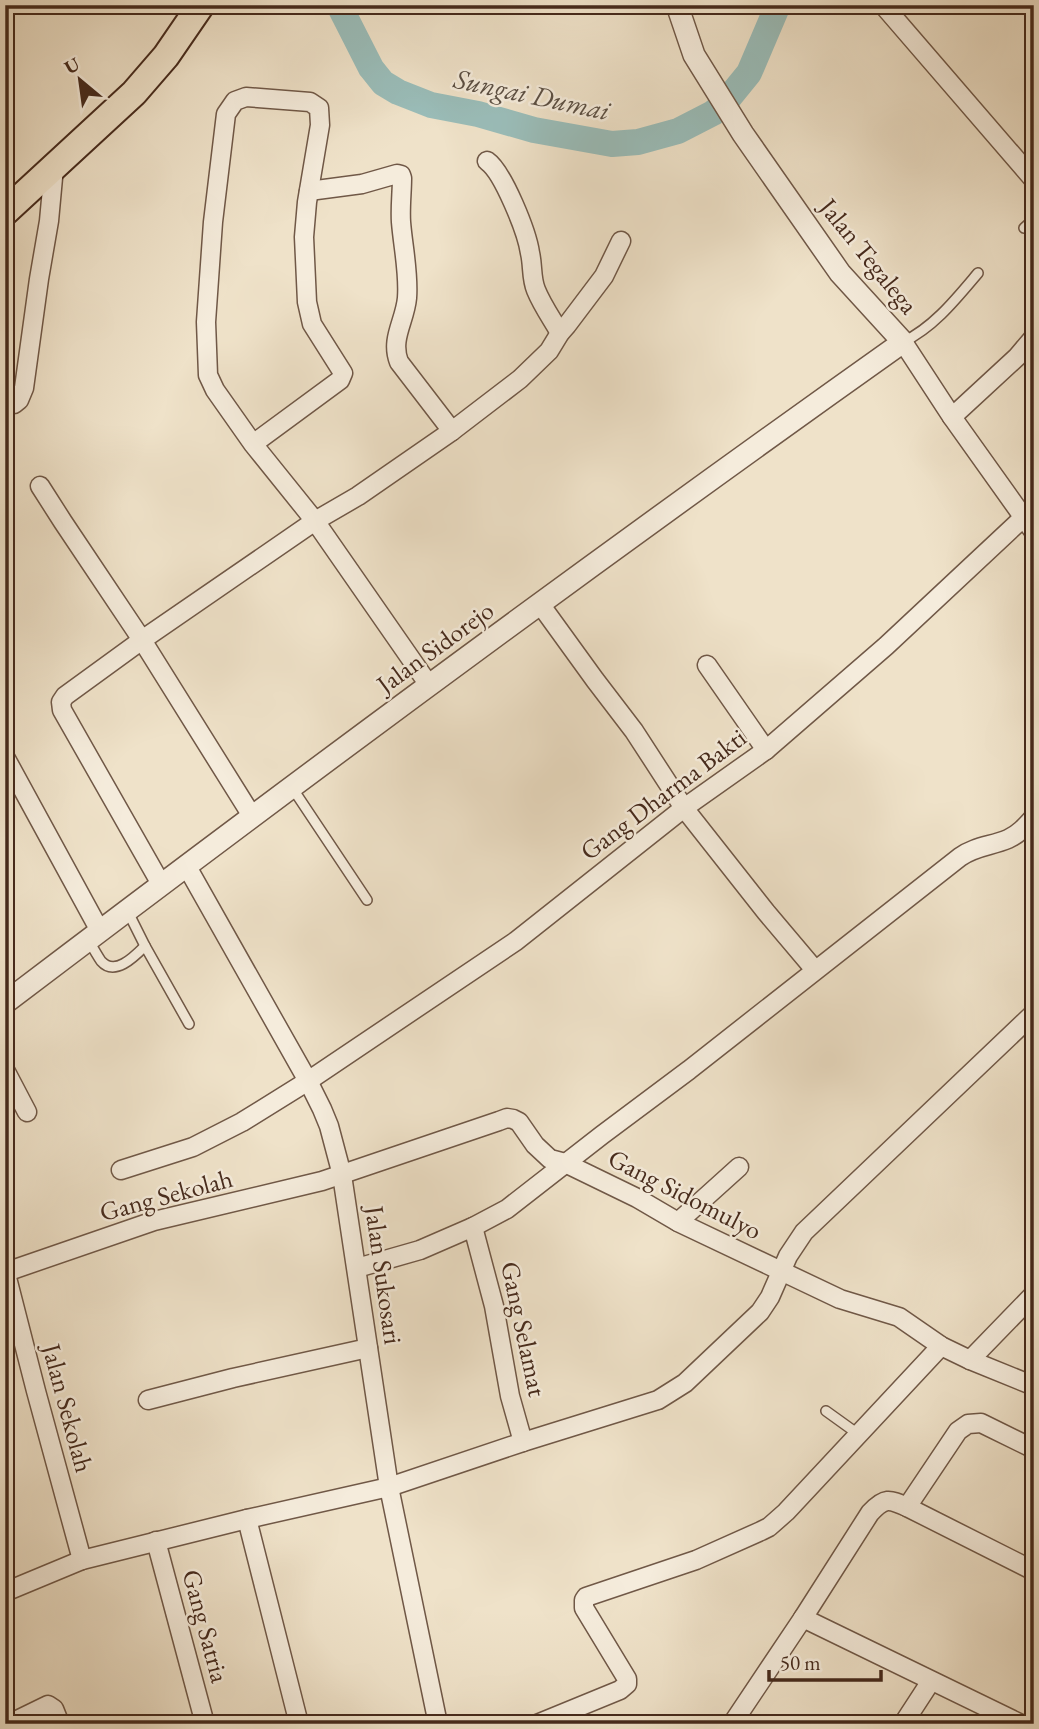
<svg xmlns="http://www.w3.org/2000/svg" width="1039" height="1729" font-family="'EB Garamond',serif">
<style>
.lines{fill:none;stroke-linecap:round;stroke-linejoin:round}
.river{stroke:#9abdb9;stroke-width:26}
.service-casing{stroke:#705847;stroke-width:12}
.minor-casing{stroke:#705847;stroke-width:21}
.tertiary-casing{stroke:#705847;stroke-width:24}
.primary-casing{stroke:#462a1c;stroke-width:30}
.service{stroke:#f5ecdc;stroke-width:9}
.minor{stroke:#f5ecdc;stroke-width:18}
.tertiary{stroke:#f5ecdc;stroke-width:21}
.primary{stroke:#efe2c9;stroke-width:26}
.labels{text-anchor:middle;dominant-baseline:central;stroke-width:5;stroke-linejoin:round;paint-order:stroke}
.street-label{font-size:26px;fill:#462a1c;stroke:#f5ecdc}
.water-label{font-size:28px;font-style:italic;fill:#5b4f43;stroke:#f5ecdc}
</style>
<rect width="100%" height="100%" fill="#efe2c9"/>
<filter id="stains"><feTurbulence type="fractalNoise" baseFrequency=".00286" numOctaves="4"/><feColorMatrix values="0 0 0 0 .2 0 0 0 0 .09 0 0 0 0 .02 0 0 0 .5 -.17"/></filter>
<radialGradient id="worn" r=".72"><stop offset=".6" stop-color="#630" stop-opacity="0"/><stop offset="1" stop-color="#630" stop-opacity=".3"/></radialGradient>
<g class="lines">
<path class="river" d="M 339,5 L 371,68 L 383,83 L 398,92 L 431,105 L 478,114 L 534,130 L 612,144 L 638,142 L 678,131 L 713,113 L 723,105 L 749,73 L 778,5"/>
<g class="service-casing">
<g id="service">
<path d="M 1024,228 L 1034,219"/>
<path d="M 903,342 C 934,327 956,299 978,273"/>
<path d="M 293,789 L 367,900"/>
<path d="M 128,912 L 145,946 L 189,1024"/>
<path d="M 89,941 C 93,948 97,955 101,961 C 115,977 135,956 145,946"/>
<path d="M 826,1411 L 858,1434"/>
</g>
</g>
<g class="minor-casing">
<g id="minor">
<path d="M 883,5 L 1034,180"/>
<path d="M 487,161 C 503,172 527,232 530,253 C 533,265 531,278 536,290 C 542,305 552,319 560,333"/>
<path d="M 309,191 L 362,184 L 397,174 L 401,175 L 402,178 C 402,192 400,207 401,222 C 403,247 409,273 407,298 C 405,321 390,339 399,362 L 452,431"/>
<path d="M 903,342 L 952,417 L 1034,532"/>
<path d="M 5,403 L 14,404 L 19,400 L 24,388 L 39,279 L 49,221 L 54,167"/>
<path d="M 952,417 L 1017,357 L 1034,337"/>
<path d="M 253,444 L 340,380 L 343,373 L 312,324 L 307,302 L 304,237 L 307,202 L 320,125 L 319,108 L 310,102 L 246,97 L 235,101 L 226,114 L 213,222 L 206,322 L 208,375 L 215,390 L 253,444 L 315,521 L 429,685"/>
<path d="M 40,486 L 63,522 L 142,640 L 252,816"/>
<path d="M 540,604 L 595,680 L 634,731 L 684,808 L 766,912 L 815,970"/>
<path d="M 707,665 L 766,750"/>
<path d="M 5,757 L 100,931"/>
<path d="M 186,865 L 308,1081 L 322,1109 L 329,1126 L 342,1175 L 389,1487 L 438,1724"/>
<path d="M 161,884 L 62,710 L 61,702 L 65,696 L 142,640 L 315,521 L 358,496 L 452,431 L 520,379 L 549,351 L 560,333 L 567,325 L 604,276 L 621,241"/>
<path d="M 5,1070 L 27,1112"/>
<path d="M 121,1170 L 193,1147 L 242,1122 L 308,1081 L 516,941 L 684,808 L 766,750 L 886,646 L 1024,517"/>
<path d="M 678,1222 L 739,1167"/>
<path d="M 473,1227 L 494,1306 L 510,1396 L 523,1442"/>
<path d="M 357,1268 L 420,1250 L 473,1227 L 507,1209 L 602,1135 L 689,1070 L 960,857 C 975,846 992,846 1008,839 C 1019,834 1026,826 1034,817"/>
<path d="M 5,1270 L 36,1391 L 82,1560"/>
<path d="M 6,1272 L 154,1221 L 322,1181 L 499,1121 L 507,1118 L 513,1119 L 519,1122 L 535,1145 L 550,1159 L 565,1163 L 637,1198 L 678,1222 L 840,1299 L 899,1317 L 941,1346 L 970,1360 L 1034,1386"/>
<path d="M 970,1360 L 1034,1294"/>
<path d="M 148,1400 L 233,1378 L 368,1348"/>
<path d="M 907,1507 L 958,1431 L 968,1424 L 981,1423 L 1034,1449"/>
<path d="M 247,1519 L 299,1724"/>
<path d="M 156,1541 L 205,1724"/>
<path d="M 5,1592 L 82,1560 L 247,1519 L 389,1487 L 523,1442 L 658,1400 L 685,1383 L 760,1312 L 770,1297 L 788,1256 L 804,1232 L 1034,1013"/>
<path d="M 803,1618 L 1021,1724"/>
<path d="M 9,1724 L 48,1705 L 54,1709 L 60,1724"/>
<path d="M 537,1724 L 620,1690 L 627,1684 L 627,1679 L 584,1608 L 584,1600 L 586,1597 L 696,1560 L 761,1531 L 769,1527 L 786,1512 L 941,1346"/>
<path d="M 732,1724 L 803,1618 L 870,1513 C 885,1497 889,1499 907,1507 L 1034,1571"/>
<path d="M 903,1724 L 931,1681"/>
</g>
</g>
<g class="tertiary-casing">
<path id="tertiary" d="M 5,1003 C 301,778 600,557 903,342 L 840,273 L 743,134 L 694,55 L 677,5"/>
</g>
<g class="primary-casing">
<path id="primary" d="M 5,212 L 134,93 L 166,56 L 201,5"/>
</g>
<use href="#service" class="service"/>
<use href="#minor" class="minor"/>
<use href="#tertiary" class="tertiary"/>
<use href="#primary" class="primary"/>
</g>
<g class="labels">
<g class="street-label">
<text transform="translate(869 256) rotate(51)">Jalan Tegalega</text>
<text transform="translate(435 647) rotate(-36)">Jalan Sidorejo</text>
<text transform="translate(663 794) rotate(-37)">Gang Dharma Bakti</text>
<text transform="translate(685 1194) rotate(27)">Gang Sidomulyo</text>
<text transform="translate(166 1195) rotate(-15)">Gang Sekolah</text>
<text transform="translate(384 1275) rotate(82)">Jalan Sukosari</text>
<text transform="translate(524 1329) rotate(78)">Gang Selamat</text>
<text transform="translate(68 1408) rotate(75)">Jalan Sekolah</text>
<text transform="translate(206 1626) rotate(75)">Gang Satria</text>
</g>
<g class="water-label">
<text transform="translate(532 94) rotate(12)">Sungai Dumai</text>
</g>
</g>
<rect width="1039" height="1729" fill="none" stroke="#efe2c9" stroke-width="28"/>
<rect x="7" y="7" width="1025" height="1715" fill="none" stroke="#462a1c" stroke-width="3.5"/>
<rect x="14" y="14" width="1011" height="1701" fill="none" stroke="#462a1c" stroke-width="2"/>
<g transform="translate(80 80) rotate(331)" stroke="#f5ecdc" stroke-width="5" paint-order="stroke">
<path d="M0-5L12 26L0 18L-12 26Z" fill="#462a1c"/>
<text y="-10" font-size="19" font-weight="bold" text-anchor="middle" fill="#462a1c">U</text>
</g>
<path d="M769 1670v10h112v-10" fill="none" stroke="#462a1c" stroke-width="3.5"/>
<text x="780" y="1670" font-size="21" fill="#462a1c" stroke="#f5ecdc" stroke-width="5" paint-order="stroke">50 m</text>
<rect width="100%" height="100%" filter="url(#stains)"/>
<rect width="100%" height="100%" fill="url(#worn)"/>
</svg>
